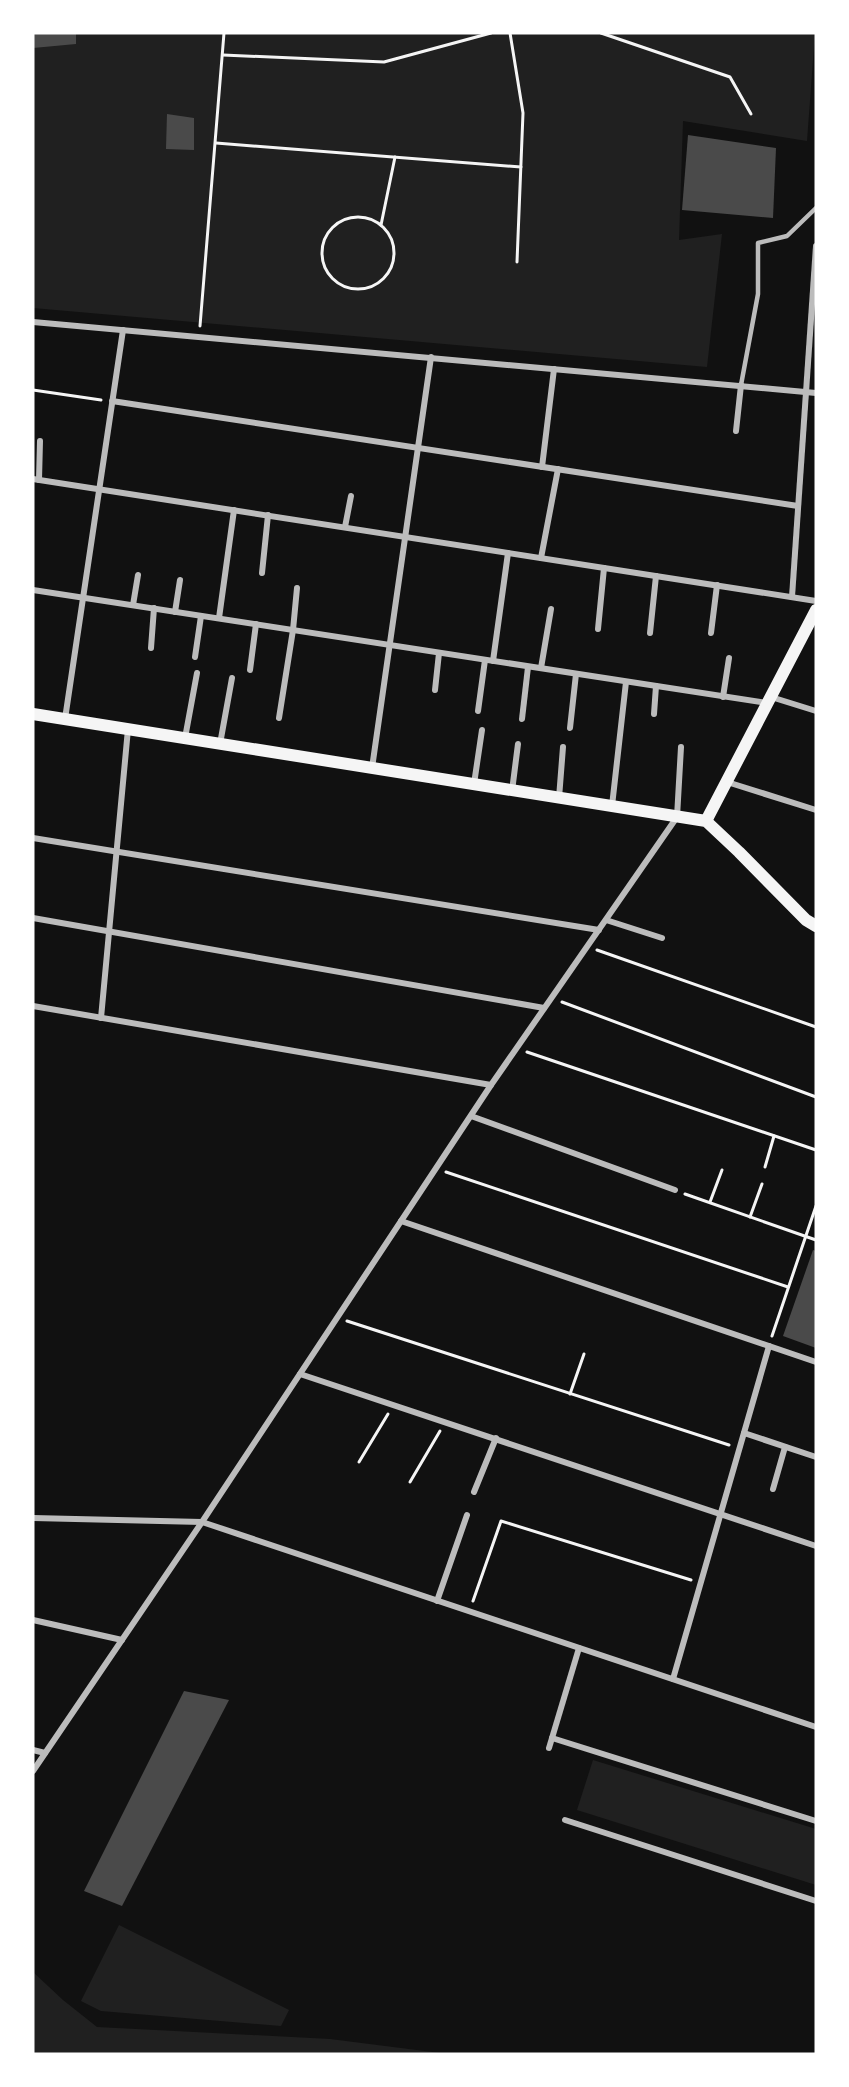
<svg xmlns="http://www.w3.org/2000/svg" width="849" height="2087" font-family="Poppins,sans-serif">
<style>
.green{fill:#202020}
.building{fill:#4a4a4a}
.lines{fill:none;stroke-linecap:round;stroke-linejoin:round}
.path{stroke:#f5f5f5;stroke-width:3}
.service{stroke:#bcbcbc;stroke-width:4.5}
.minor{stroke:#bcbcbc;stroke-width:6}
.secondary{stroke:#f5f5f5;stroke-width:12}
</style>
<rect width="100%" height="100%" fill="#111"/>
<g class="green">
<path d="M 33,33 L 815,33 L 807,141 L 683,121 L 679,240 L 722,234 L 707,367 L 33,308 Z"/>
<path d="M 593,1760 L 816,1829 L 816,1885 L 577,1810 Z"/>
<path d="M 119,1925 L 289,2010 L 281,2026 L 101,2011 L 81,2001 Z"/>
<path d="M 33,1972 L 63,2000 L 97,2027 L 330,2039 L 448,2054 L 33,2054 Z"/>
</g>
<g class="building">
<path d="M 33,33 L 76,33 L 76,44 L 33,48 Z"/>
<path d="M 167,114 L 194,118 L 194,150 L 166,149 Z"/>
<path d="M 688,135 L 776,148 L 773,218 L 682,210 Z"/>
<path d="M 813,1250 L 816,1251 L 816,1348 L 783,1336 Z"/>
<path d="M 184,1691 L 229,1700 L 122,1906 L 84,1891 Z"/>
</g>
<g class="lines">
<g class="path">
<path d="M 510,33 L 523,113 L 517,262"/>
<path d="M 601,33 L 730,77 L 751,114"/>
<path d="M 223,55 L 384,62 L 491,33"/>
<path d="M 216,143 L 521,167"/>
<circle cx="358" cy="253" r="36"/>
<path d="M 381,225 L 395,157"/>
<path d="M 200,326 L 224,33"/>
<path d="M 33,390 L 101,400"/>
<path d="M 597,950 L 816,1027"/>
<path d="M 562,1002 L 816,1097"/>
<path d="M 527,1052 L 816,1150"/>
<path d="M 765,1167 L 774,1136"/>
<path d="M 446,1172 L 788,1287"/>
<path d="M 685,1194 L 816,1240"/>
<path d="M 710,1202 L 722,1170"/>
<path d="M 750,1217 L 762,1184"/>
<path d="M 347,1321 L 729,1445"/>
<path d="M 772,1336 L 816,1206"/>
<path d="M 570,1394 L 584,1354"/>
<path d="M 359,1462 L 388,1414"/>
<path d="M 410,1482 L 440,1431"/>
<path d="M 473,1601 L 501,1521 L 691,1580"/>
</g>
<path class="service" d="M 741,385 L 758,294 L 758,243 L 787,236 L 816,208"/>
<g class="minor">
<path d="M 33,322 L 816,393"/>
<path d="M 112,401 L 798,506"/>
<path d="M 736,431 L 741,385"/>
<path d="M 542,467 L 554,369"/>
<path d="M 33,479 L 816,601"/>
<path d="M 39,480 L 40,441"/>
<path d="M 345,527 L 351,496"/>
<path d="M 541,558 L 558,469"/>
<path d="M 262,573 L 268,515"/>
<path d="M 33,590 L 767,703"/>
<path d="M 792,597 L 816,246"/>
<path d="M 133,605 L 138,575"/>
<path d="M 175,612 L 180,580"/>
<path d="M 219,618 L 234,510"/>
<path d="M 598,629 L 604,568"/>
<path d="M 650,633 L 656,576"/>
<path d="M 711,633 L 717,585"/>
<path d="M 151,648 L 154,608"/>
<path d="M 195,657 L 201,616"/>
<path d="M 493,661 L 508,553"/>
<path d="M 541,668 L 551,609"/>
<path d="M 250,670 L 256,624"/>
<path d="M 435,690 L 439,653"/>
<path d="M 723,697 L 729,658"/>
<path d="M 771,697 L 816,711"/>
<path d="M 478,711 L 485,660"/>
<path d="M 654,714 L 656,686"/>
<path d="M 279,718 L 293,630 L 297,588"/>
<path d="M 65,719 L 123,330"/>
<path d="M 522,719 L 528,667"/>
<path d="M 570,728 L 576,674"/>
<path d="M 185,738 L 197,673"/>
<path d="M 220,744 L 232,678"/>
<path d="M 372,768 L 431,357"/>
<path d="M 727,782 L 816,810"/>
<path d="M 474,784 L 482,730"/>
<path d="M 512,791 L 518,744"/>
<path d="M 559,798 L 563,747"/>
<path d="M 612,806 L 626,682"/>
<path d="M 33,838 L 599,930"/>
<path d="M 33,918 L 544,1008"/>
<path d="M 606,920 L 662,938"/>
<path d="M 33,1006 L 491,1085"/>
<path d="M 101,1018 L 128,729"/>
<path d="M 471,1116 L 675,1190"/>
<path d="M 401,1221 L 816,1362"/>
<path d="M 300,1374 L 816,1546"/>
<path d="M 744,1433 L 816,1457"/>
<path d="M 773,1489 L 785,1447"/>
<path d="M 474,1492 L 496,1438"/>
<path d="M 33,1518 L 202,1522 L 816,1727"/>
<path d="M 437,1601 L 467,1515"/>
<path d="M 33,1620 L 122,1640"/>
<path d="M 673,1679 L 769,1346"/>
<path d="M 552,1738 L 816,1821"/>
<path d="M 549,1748 L 579,1648"/>
<path d="M 33,1750 L 45,1753"/>
<path d="M 33,1771 L 202,1522 L 491,1085 L 677,817 L 681,747"/>
<path d="M 565,1820 L 816,1901"/>
</g>
<g class="secondary">
<path d="M 33,714 L 706,821 L 739,852 L 806,920 L 816,926"/>
<path d="M 706,821 L 816,610"/>
</g>
</g>
<rect width="849" height="2087" fill="none" stroke="#ffffff" stroke-width="69"/>
</svg>
